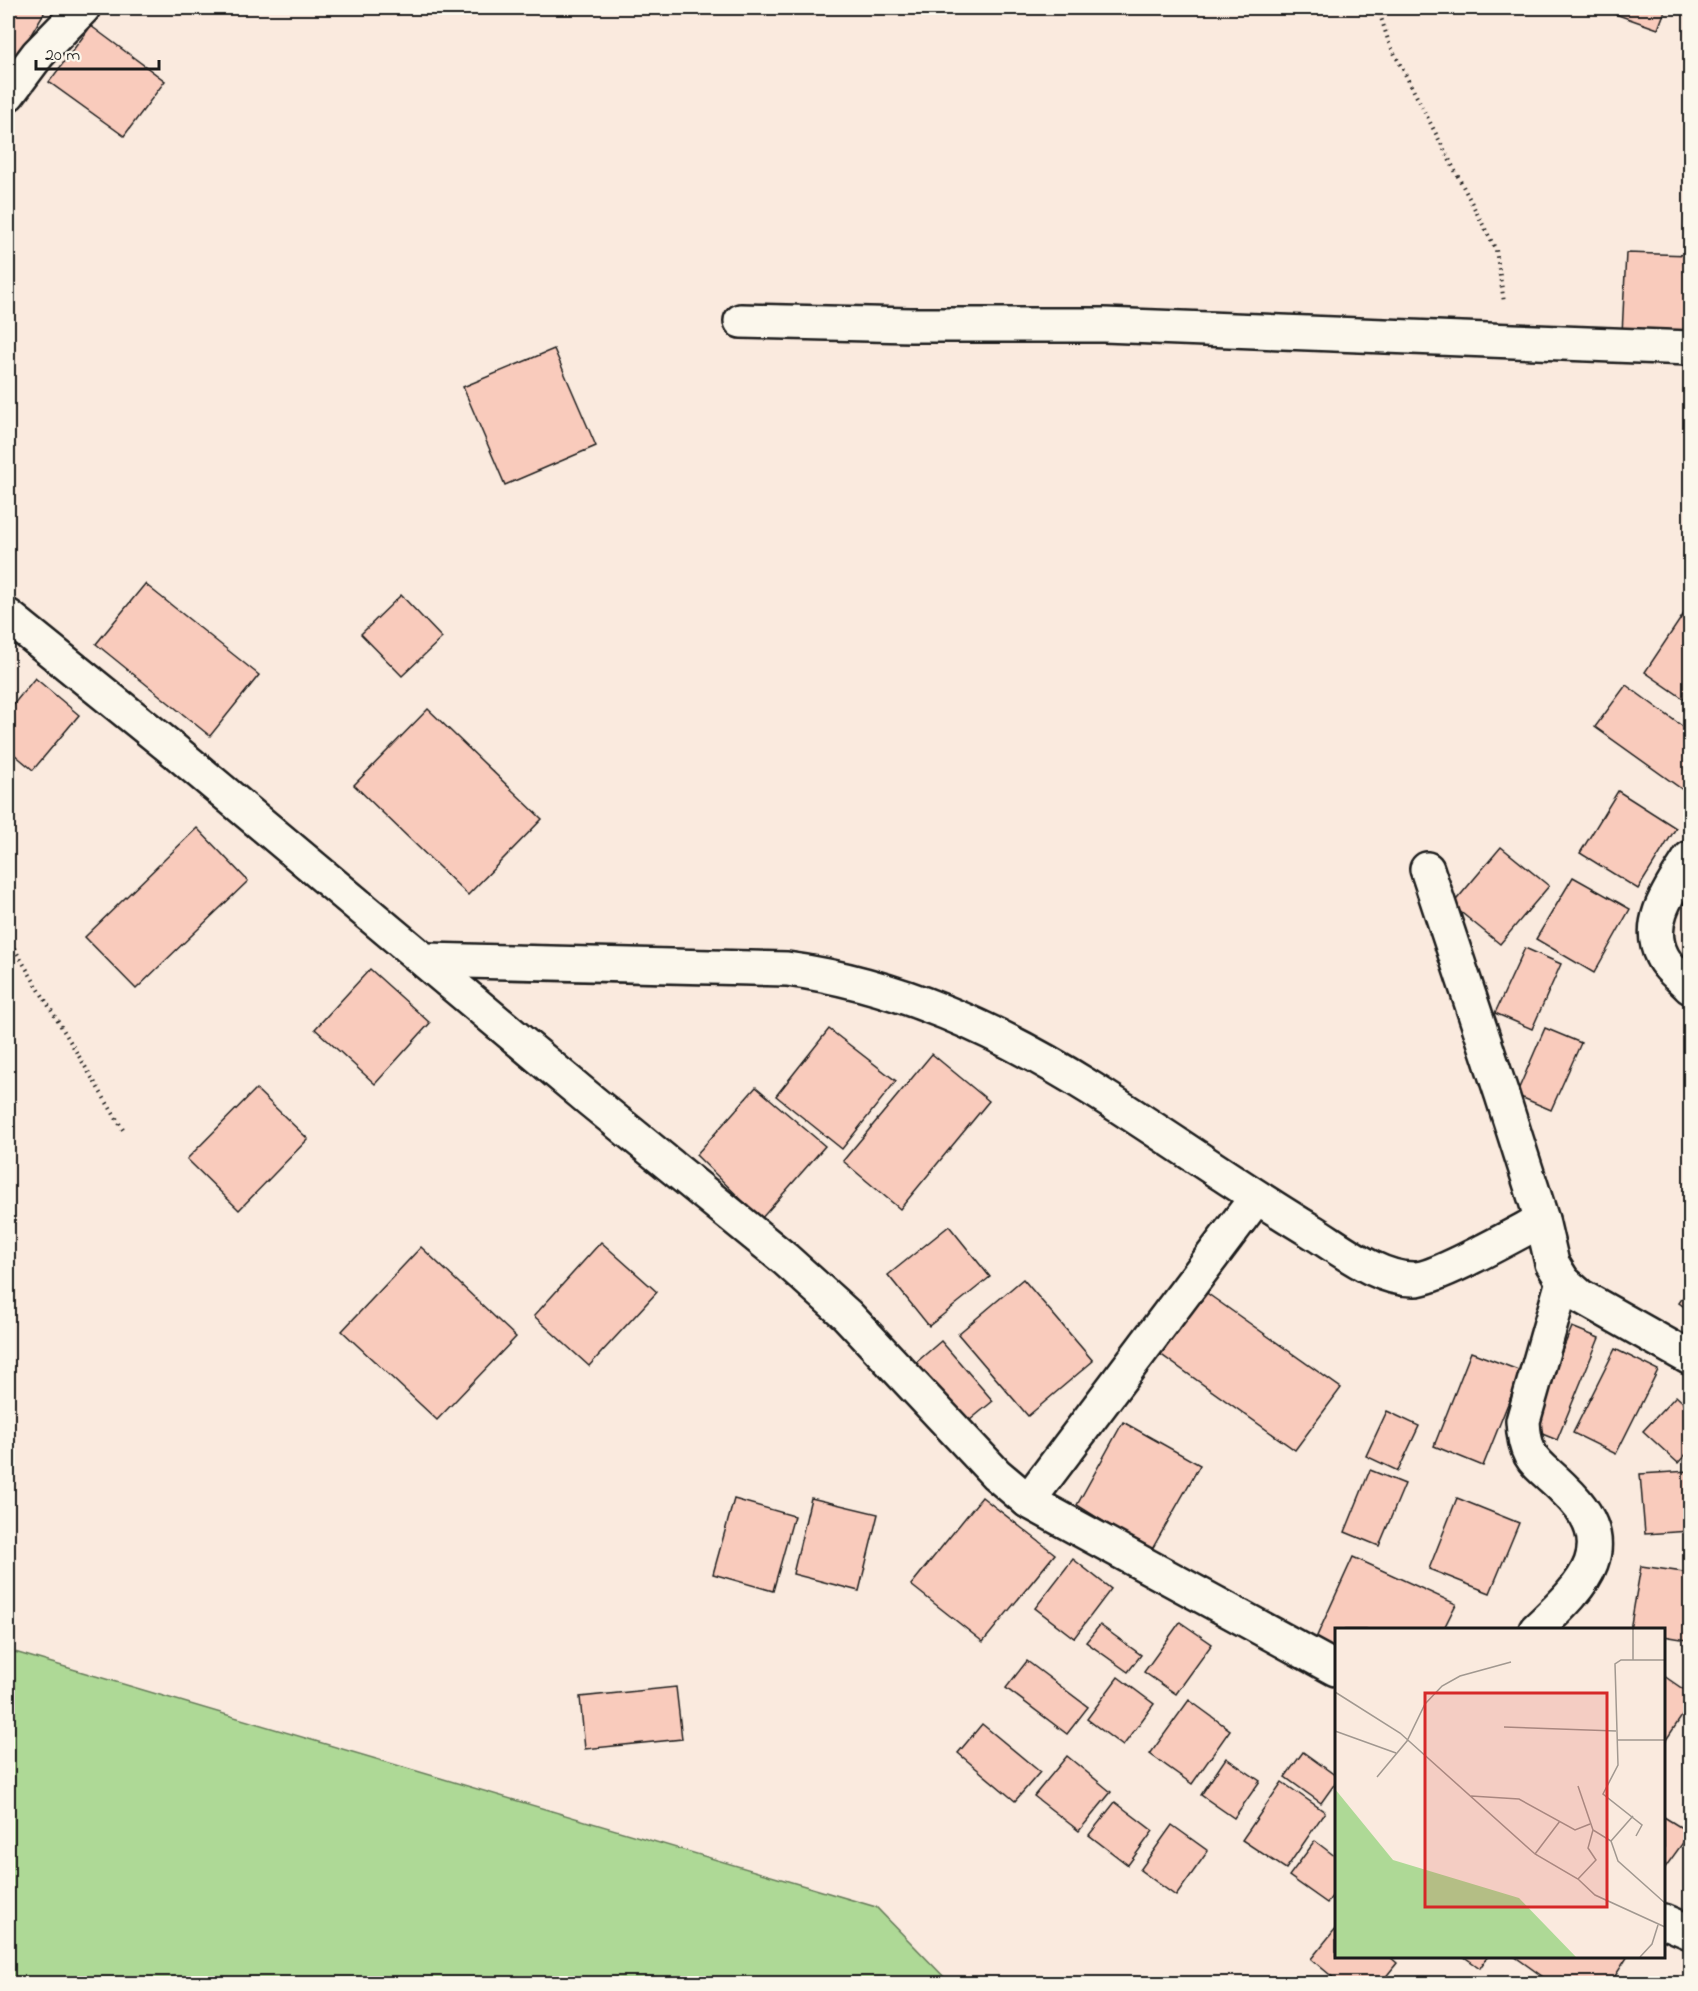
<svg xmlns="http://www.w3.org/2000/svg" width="1698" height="1991" font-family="'Indie Flower',sans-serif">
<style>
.green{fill:#aed996;stroke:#657a59;stroke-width:1.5}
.building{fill:#f9cbbc;stroke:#1c1c1c;stroke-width:1.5}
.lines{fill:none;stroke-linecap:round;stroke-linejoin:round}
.minor-casing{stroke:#1c1c1c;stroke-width:38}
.path{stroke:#1c1c1c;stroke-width:4;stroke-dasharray:1.5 4.5;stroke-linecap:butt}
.minor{stroke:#fbf7ec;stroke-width:33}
.inset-road{fill:none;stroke:#a19890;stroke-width:1.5}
.view{fill:#d62828;fill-opacity:0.15;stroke:#d62828;stroke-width:3}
.inset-edge{fill:none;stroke:#1c1c1c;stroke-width:3}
</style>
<rect width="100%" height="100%" fill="#faeade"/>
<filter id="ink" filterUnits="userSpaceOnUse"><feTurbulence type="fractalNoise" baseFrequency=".0167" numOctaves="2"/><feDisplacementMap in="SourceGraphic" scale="12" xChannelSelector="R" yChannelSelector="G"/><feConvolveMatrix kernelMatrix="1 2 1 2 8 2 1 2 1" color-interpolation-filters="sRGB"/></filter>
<g filter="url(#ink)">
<path class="green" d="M 8,1650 L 876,1907 L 950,1983 L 8,1983 Z"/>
<g class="building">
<path d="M 8,8 L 47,8 L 15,61 L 8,56 Z"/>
<path d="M 1598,8 L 1666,8 L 1658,29 Z"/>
<path d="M 91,26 L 165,81 L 124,136 L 49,82 Z"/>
<path d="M 1626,253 L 1690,255 L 1690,336 L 1622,334 Z"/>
<path d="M 554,349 L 596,446 L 505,485 L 463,387 Z"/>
<path d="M 145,584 L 259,675 L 210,736 L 96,644 Z"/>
<path d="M 401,595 L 442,638 L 402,676 L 361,634 Z"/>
<path d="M 1685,612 L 1690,615 L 1690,703 L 1645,672 Z"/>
<path d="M 35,678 L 79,715 L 33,770 L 8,749 L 8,711 Z"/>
<path d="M 1626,685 L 1690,732 L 1690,795 L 1595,727 Z"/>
<path d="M 428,709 L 542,819 L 468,895 L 354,785 Z"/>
<path d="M 1618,791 L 1676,828 L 1638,889 L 1580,853 Z"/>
<path d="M 197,828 L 248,881 L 136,989 L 85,937 Z"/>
<path d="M 1501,847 L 1549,886 L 1500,944 L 1452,905 Z"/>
<path d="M 1573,877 L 1630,909 L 1594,973 L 1536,939 Z"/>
<path d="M 1525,948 L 1561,964 L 1532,1029 L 1495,1013 Z"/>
<path d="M 370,969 L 430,1023 L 375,1084 L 315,1029 Z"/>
<path d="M 1545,1028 L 1581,1043 L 1551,1110 L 1516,1095 Z"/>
<path d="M 829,1029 L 896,1081 L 842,1149 L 776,1096 Z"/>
<path d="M 932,1054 L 989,1101 L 900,1209 L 843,1161 Z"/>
<path d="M 756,1087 L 825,1146 L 761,1219 L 696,1155 Z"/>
<path d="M 256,1089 L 308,1139 L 239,1210 L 187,1159 Z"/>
<path d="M 949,1226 L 990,1277 L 929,1326 L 888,1275 Z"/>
<path d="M 601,1242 L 657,1292 L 589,1366 L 534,1316 Z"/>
<path d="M 421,1247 L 516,1337 L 437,1420 L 342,1331 Z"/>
<path d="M 1023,1279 L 1093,1361 L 1028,1416 L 958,1334 Z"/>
<path d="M 1690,1287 L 1690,1311 L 1679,1303 Z"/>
<path d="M 1201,1289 L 1341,1388 L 1295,1450 L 1156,1351 Z"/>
<path d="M 1572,1327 L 1599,1338 L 1557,1440 L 1530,1429 Z"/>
<path d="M 941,1341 L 993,1401 L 964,1425 L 912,1366 Z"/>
<path d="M 1615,1349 L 1658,1370 L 1616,1454 L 1573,1433 Z"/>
<path d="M 1471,1352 L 1521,1371 L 1483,1466 L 1434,1446 Z"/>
<path d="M 1676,1396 L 1690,1409 L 1690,1450 L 1678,1463 L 1643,1431 Z"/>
<path d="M 1387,1411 L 1419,1426 L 1398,1471 L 1366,1456 Z"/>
<path d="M 1123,1422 L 1200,1465 L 1151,1551 L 1077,1505 Z"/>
<path d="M 1370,1470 L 1405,1484 L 1379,1546 L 1345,1532 Z"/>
<path d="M 1690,1471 L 1690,1531 L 1645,1534 L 1640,1474 Z"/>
<path d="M 982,1497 L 1055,1554 L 983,1642 L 911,1585 Z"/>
<path d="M 811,1498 L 878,1514 L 859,1591 L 793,1574 Z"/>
<path d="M 1457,1498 L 1519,1523 L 1490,1593 L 1429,1569 Z"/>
<path d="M 734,1499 L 794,1516 L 773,1591 L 713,1574 Z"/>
<path d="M 1353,1557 L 1456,1604 L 1443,1630 L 1336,1630 L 1336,1660 L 1312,1647 Z"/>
<path d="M 1073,1559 L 1111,1589 L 1074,1638 L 1035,1608 Z"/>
<path d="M 1641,1566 L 1690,1573 L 1690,1617 L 1687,1640 L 1664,1636 L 1664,1630 L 1630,1630 Z"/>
<path d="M 1180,1622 L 1212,1644 L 1176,1694 L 1144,1672 Z"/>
<path d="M 1100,1625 L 1141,1655 L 1128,1672 L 1086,1642 Z"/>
<path d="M 1027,1661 L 1088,1707 L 1067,1734 L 1006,1688 Z"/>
<path d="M 1664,1676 L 1690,1694 L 1690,1704 L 1664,1743 Z"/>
<path d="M 1118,1677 L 1154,1704 L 1123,1746 L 1087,1719 Z"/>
<path d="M 676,1687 L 682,1739 L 585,1749 L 580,1697 Z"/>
<path d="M 1189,1700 L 1230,1730 L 1192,1784 L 1150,1754 Z"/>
<path d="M 982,1724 L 1040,1772 L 1015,1801 L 958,1753 Z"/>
<path d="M 1303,1752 L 1336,1776 L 1336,1782 L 1321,1803 L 1285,1777 Z"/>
<path d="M 1067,1756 L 1111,1792 L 1079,1831 L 1034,1796 Z"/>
<path d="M 1226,1758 L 1260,1781 L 1234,1818 L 1201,1795 Z"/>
<path d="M 1282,1782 L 1325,1812 L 1286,1869 L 1242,1840 Z"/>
<path d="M 1115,1802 L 1153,1831 L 1128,1865 L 1089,1835 Z"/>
<path d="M 1664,1817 L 1690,1833 L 1664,1869 Z"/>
<path d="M 1172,1825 L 1208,1851 L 1176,1896 L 1140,1870 Z"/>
<path d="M 1315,1841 L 1336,1857 L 1336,1891 L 1327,1903 L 1289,1876 Z"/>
<path d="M 1336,1928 L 1336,1956 L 1389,1956 L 1397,1963 L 1380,1984 L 1341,1984 L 1311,1959 Z"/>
<path d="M 1463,1956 L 1488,1956 L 1480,1968 Z"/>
<path d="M 1514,1956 L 1628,1956 L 1610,1984 L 1553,1984 Z"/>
</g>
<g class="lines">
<g class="minor-casing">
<g id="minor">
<path d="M 8,94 L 38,54 L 83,8"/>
<path d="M 741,321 L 911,325 L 1104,325 L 1690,348"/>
<path d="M 8,616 L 170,747 L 589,1099 L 785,1259 L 847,1315 L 996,1474 L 1028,1501 L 1336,1669"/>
<path d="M 1690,858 C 1673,886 1644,921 1662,956 C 1667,967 1682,978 1690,987"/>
<path d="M 1427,869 L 1502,1095 L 1542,1220 L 1552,1263 L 1563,1281 L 1580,1296 L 1690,1358"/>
<path d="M 426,960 L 787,969 C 898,984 998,1030 1092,1089 C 1167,1136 1238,1187 1313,1232 C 1342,1250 1379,1280 1415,1279 C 1438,1278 1517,1233 1542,1220"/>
<path d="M 1028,1501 L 1256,1198"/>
<path d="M 1536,1630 C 1583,1585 1625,1547 1564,1489 C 1537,1462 1525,1462 1523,1421 L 1563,1281"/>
<path d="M 1664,1921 L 1690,1932"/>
</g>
</g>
<g class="path">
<path d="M 1378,8 L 1389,43 L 1496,250 L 1504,302"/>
<path d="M 8,938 L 125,1133"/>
</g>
<use href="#minor" class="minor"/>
</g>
</g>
<g transform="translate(1335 1628)">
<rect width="330" height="330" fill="#faeade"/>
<path d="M 0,161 L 58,232 L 184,270 L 241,329 L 0,329 Z" fill="#aed996"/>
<path class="inset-road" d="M 298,32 L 298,1M 0,64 L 65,105 L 200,226 L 243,251 L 260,267 L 330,299M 169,99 L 281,103M 0,103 L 61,125M 282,112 L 330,112M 42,149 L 72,113 L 90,76 L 107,58 L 125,48 L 176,34M 243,158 L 258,202 L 276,213 L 283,233 L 330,275M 136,168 L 184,171 L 240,202 L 255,196M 301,208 L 307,197 L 268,166 L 283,137 L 280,36 L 286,32 L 330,32M 276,213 L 298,188M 200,226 L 225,193M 243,251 L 261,232 L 253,220 L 258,202M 305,329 L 317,316 L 323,297"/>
<path class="view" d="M 90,65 L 272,65 L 272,279 L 90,279 Z"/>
<rect width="330" height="330" class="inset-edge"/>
</g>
<rect width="1698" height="1991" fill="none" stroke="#fbf7ec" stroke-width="30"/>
<rect x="15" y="15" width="1668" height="1961" fill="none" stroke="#1c1c1c" stroke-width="2" filter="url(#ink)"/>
<path d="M36 60v9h123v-9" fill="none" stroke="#1c1c1c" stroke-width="3"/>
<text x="45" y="60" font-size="18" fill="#1c1c1c" stroke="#fbf7ec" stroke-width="4.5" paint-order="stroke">20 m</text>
</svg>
